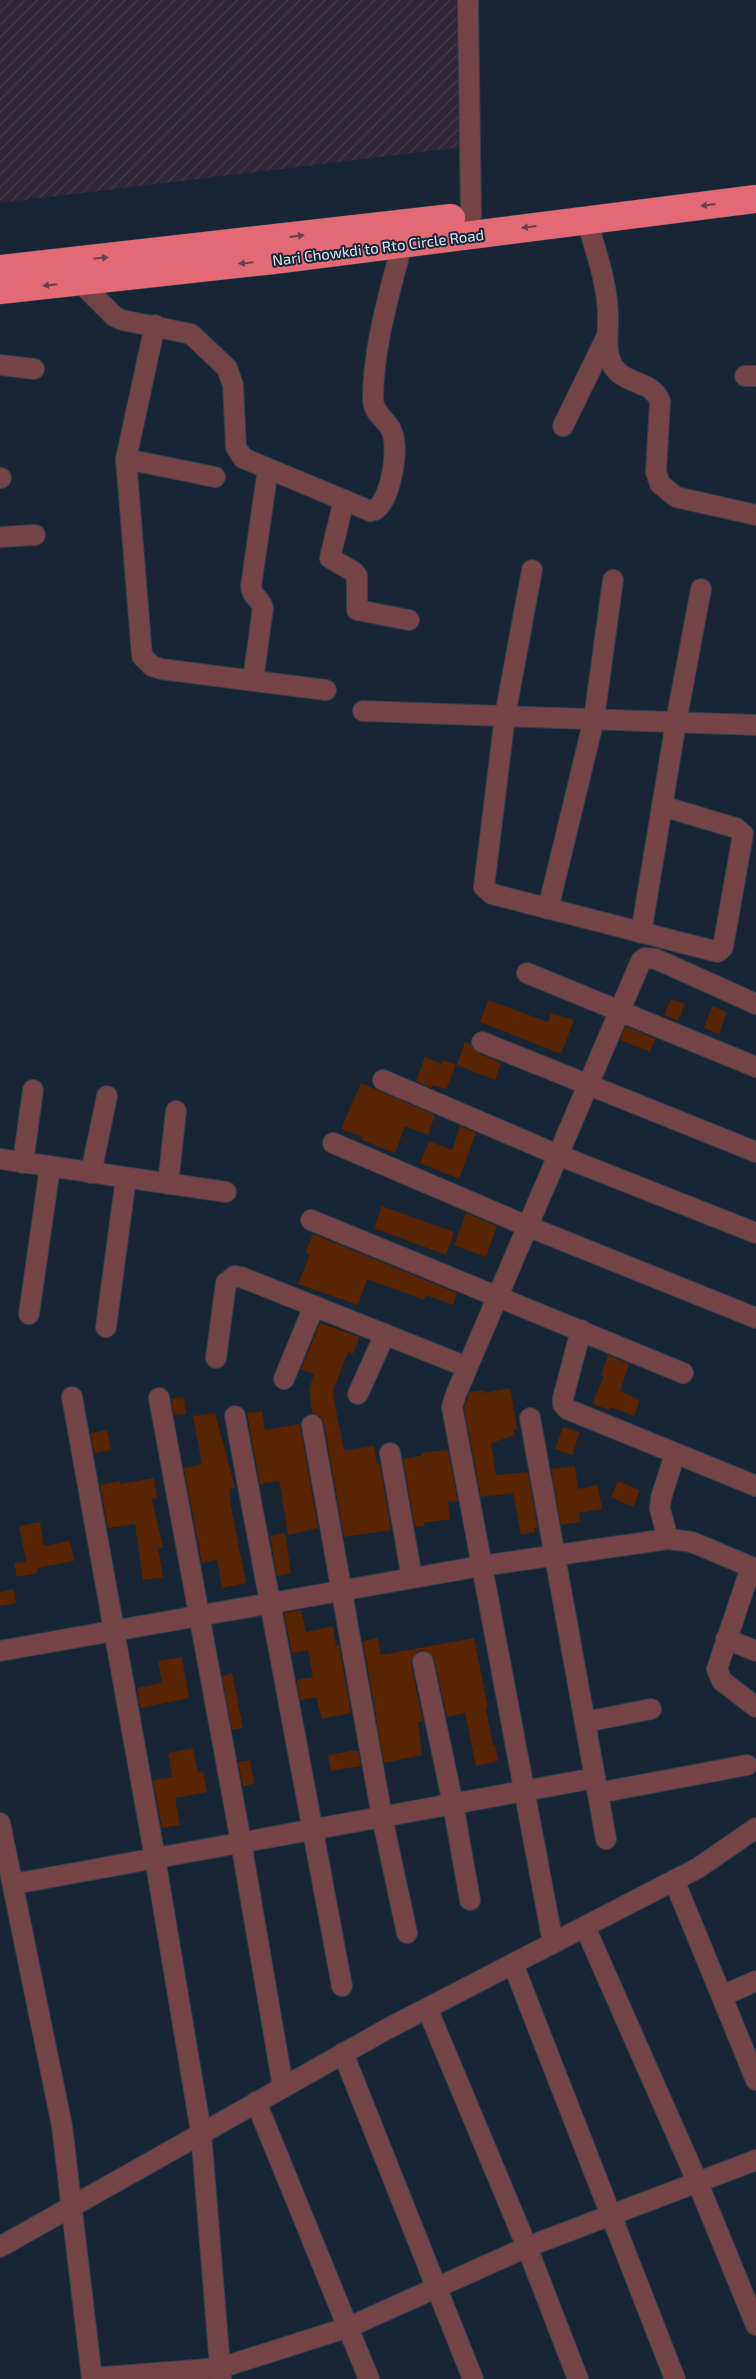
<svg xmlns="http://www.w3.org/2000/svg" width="756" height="2379" font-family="'Exo 2',sans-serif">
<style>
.industrial{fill:url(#industrial-furrows)}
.building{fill:#592402}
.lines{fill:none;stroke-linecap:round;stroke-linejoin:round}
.minor-casing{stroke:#33404f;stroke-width:22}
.highway-casing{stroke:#33404f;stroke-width:29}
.minor{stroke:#744447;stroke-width:20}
.highway{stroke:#e26a76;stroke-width:28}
.oneway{fill:#68414e}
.labels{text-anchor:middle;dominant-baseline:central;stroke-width:4;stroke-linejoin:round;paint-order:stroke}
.street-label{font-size:15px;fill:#dfe8f2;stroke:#172534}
</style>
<defs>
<pattern id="industrial-furrows" width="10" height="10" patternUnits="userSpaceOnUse" patternTransform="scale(1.25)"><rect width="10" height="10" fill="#2f2737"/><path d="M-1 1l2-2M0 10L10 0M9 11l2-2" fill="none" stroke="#433c4b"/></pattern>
</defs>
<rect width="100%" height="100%" fill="#172534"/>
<path class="industrial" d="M 0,0 L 462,0 L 471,146 L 0,203 Z"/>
<g class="building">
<path d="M 671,999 L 685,1004 L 678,1021 L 664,1015 Z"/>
<path d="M 488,1000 L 548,1022 L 551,1013 L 574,1020 L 561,1054 L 480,1022 Z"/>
<path d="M 712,1006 L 727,1012 L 719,1034 L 704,1028 Z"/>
<path d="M 626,1026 L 655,1039 L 650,1052 L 620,1040 Z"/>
<path d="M 465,1042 L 470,1044 L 478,1053 L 501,1063 L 495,1080 L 457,1065 Z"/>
<path d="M 425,1057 L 442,1064 L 443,1060 L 456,1065 L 446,1089 L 432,1085 L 431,1088 L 416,1081 Z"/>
<path d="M 361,1083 L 435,1115 L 428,1135 L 405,1126 L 395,1153 L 362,1140 L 363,1137 L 341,1129 Z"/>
<path d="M 460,1126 L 476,1133 L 459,1179 L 420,1163 L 429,1141 L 452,1150 Z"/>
<path d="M 382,1206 L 454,1232 L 446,1255 L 374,1228 Z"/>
<path d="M 466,1213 L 497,1226 L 486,1257 L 454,1245 Z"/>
<path d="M 313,1234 L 457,1293 L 453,1305 L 426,1295 L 424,1300 L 367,1279 L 358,1305 L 298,1284 L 310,1254 L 305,1253 Z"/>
<path d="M 320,1323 L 360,1337 L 353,1354 L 348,1352 L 333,1391 L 337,1416 L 344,1450 L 374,1446 L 377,1464 L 380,1463 L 391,1530 L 344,1537 L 324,1423 L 321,1417 L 312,1413 L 309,1389 L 314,1374 L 301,1369 Z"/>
<path d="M 608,1355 L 629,1364 L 620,1391 L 640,1400 L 634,1416 L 611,1407 L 610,1410 L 592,1404 L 604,1376 L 601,1375 Z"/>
<path d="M 510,1388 L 517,1429 L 513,1430 L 515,1435 L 491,1443 L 496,1475 L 528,1472 L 538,1528 L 534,1528 L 535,1532 L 521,1535 L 513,1493 L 481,1497 L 464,1408 L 470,1392 L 484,1390 L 484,1393 Z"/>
<path d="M 184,1397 L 186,1414 L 174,1415 L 171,1399 Z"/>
<path d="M 262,1411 L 265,1430 L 300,1424 L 318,1528 L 288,1535 L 279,1481 L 260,1484 L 247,1413 Z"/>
<path d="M 215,1413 L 235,1488 L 229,1489 L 230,1501 L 246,1583 L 222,1588 L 217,1560 L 202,1563 L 184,1468 L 202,1464 L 193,1416 Z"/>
<path d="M 563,1427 L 580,1432 L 572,1455 L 555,1449 Z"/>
<path d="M 107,1430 L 111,1450 L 94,1453 L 91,1433 Z"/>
<path d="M 448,1450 L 458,1501 L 448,1502 L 450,1519 L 424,1523 L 425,1526 L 415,1527 L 403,1459 L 421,1456 L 421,1453 Z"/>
<path d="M 575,1466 L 578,1489 L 598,1485 L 602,1509 L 579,1513 L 580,1522 L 561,1525 L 551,1469 Z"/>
<path d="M 154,1478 L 157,1498 L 152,1499 L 163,1548 L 158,1548 L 163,1577 L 143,1580 L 135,1524 L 108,1528 L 100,1485 L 120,1481 L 120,1484 Z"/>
<path d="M 618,1481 L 640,1490 L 633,1507 L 611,1497 Z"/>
<path d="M 40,1522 L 44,1546 L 70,1541 L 74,1561 L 37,1568 L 38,1573 L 17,1577 L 14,1563 L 26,1562 L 19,1526 Z"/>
<path d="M 285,1533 L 291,1573 L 277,1576 L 270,1536 Z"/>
<path d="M 14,1589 L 16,1603 L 0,1606 L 0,1592 Z"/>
<path d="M 301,1610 L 306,1632 L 333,1626 L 336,1645 L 339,1645 L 351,1713 L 322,1719 L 316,1697 L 300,1700 L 297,1680 L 313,1677 L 308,1650 L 292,1653 L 284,1613 Z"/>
<path d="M 378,1638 L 381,1655 L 474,1638 L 488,1708 L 486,1709 L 493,1746 L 495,1745 L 498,1761 L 476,1766 L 465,1713 L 447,1717 L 434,1659 L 431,1654 L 421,1650 L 415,1654 L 411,1664 L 423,1721 L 418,1722 L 422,1755 L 384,1763 L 363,1641 Z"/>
<path d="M 182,1657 L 189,1698 L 140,1708 L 137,1688 L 162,1683 L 158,1661 Z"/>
<path d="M 232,1673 L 243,1728 L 232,1730 L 222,1676 Z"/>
<path d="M 193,1748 L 198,1773 L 203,1772 L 207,1792 L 175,1798 L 180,1825 L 162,1828 L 153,1780 L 172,1777 L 168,1753 Z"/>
<path d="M 350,1751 L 358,1751 L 361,1766 L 331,1771 L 328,1755 Z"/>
<path d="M 250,1760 L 254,1784 L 243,1786 L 238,1762 Z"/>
</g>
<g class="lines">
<g class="minor-casing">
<g id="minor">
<path d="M 468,0 L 471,216"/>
<path d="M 587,220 C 596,252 609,288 608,321 C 608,336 605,353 613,366 C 625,385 652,380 660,401 L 656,472 L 660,484 L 676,497 L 756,515"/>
<path d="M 80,282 L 114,316 L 122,320 L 191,334 L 227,368 L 233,385 L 236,447 L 243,458 L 370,511 L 375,510 C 391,499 399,450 392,432 C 388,420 374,415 373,400 C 373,347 389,295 402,244"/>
<path d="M 155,325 L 126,459 L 142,656 L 152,666 L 161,669 L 326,690"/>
<path d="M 0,365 L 34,369"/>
<path d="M 745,376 L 756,376"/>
<path d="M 563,426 L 607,336"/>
<path d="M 126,459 L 215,477"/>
<path d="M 0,478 L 1,478"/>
<path d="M 344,500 L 330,558 L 354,572 L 357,576 L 357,610 L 409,620"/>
<path d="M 0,537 L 35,535"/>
<path d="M 532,570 L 505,716 L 484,887 L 492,894 L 718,952 L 723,947 L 743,834 L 736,828 L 662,806"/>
<path d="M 253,680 L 263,608 C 260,598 251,596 251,586 L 268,469"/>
<path d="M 363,711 L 756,725"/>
<path d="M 548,909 L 594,719 L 613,580"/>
<path d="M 641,933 L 676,722 L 701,589"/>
<path d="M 527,973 L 756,1067"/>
<path d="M 482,1042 L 756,1152"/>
<path d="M 383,1080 L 558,1155 L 756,1233"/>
<path d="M 333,1143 L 527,1226 L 756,1318"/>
<path d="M 0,1159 L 226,1192"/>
<path d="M 23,1163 L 33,1090"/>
<path d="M 91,1173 L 107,1096"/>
<path d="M 168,1184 L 176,1111"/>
<path d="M 311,1220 L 683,1373"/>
<path d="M 29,1314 L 50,1167"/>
<path d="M 106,1327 L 126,1178"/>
<path d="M 581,1330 L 563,1398 L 563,1404 L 567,1409 L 756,1486"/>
<path d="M 216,1358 L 226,1283 L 235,1276 L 241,1277 L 467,1367"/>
<path d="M 284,1379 L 314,1306"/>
<path d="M 358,1394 L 385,1334"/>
<path d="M 72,1397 L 155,1858 L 201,2132 L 221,2379"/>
<path d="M 159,1398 L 241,1842 L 283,2087"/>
<path d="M 235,1416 L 342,1986"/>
<path d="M 530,1418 L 606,1839"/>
<path d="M 312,1425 L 382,1817 L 407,1933"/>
<path d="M 390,1453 L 412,1578"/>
<path d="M 668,1539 L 660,1509 L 661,1498 L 675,1454"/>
<path d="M 751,1567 L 717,1669 L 722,1681 L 756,1707"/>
<path d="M 726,1639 L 756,1651"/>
<path d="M 0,1651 L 481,1566 L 668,1539 L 692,1542 L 756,1569"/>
<path d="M 423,1662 L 453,1804 L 470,1900"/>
<path d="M 585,1722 L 651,1709"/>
<path d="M 598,1793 L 747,1765"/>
<path d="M 0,1823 L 62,2126 L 92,2379"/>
<path d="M 674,1880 L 756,2080"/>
<path d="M 14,1884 L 595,1778"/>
<path d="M 585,1927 L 697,2181 L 756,2325"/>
<path d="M 553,1943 L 452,1407 L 456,1394 L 641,961 L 645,958 L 656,959 L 756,1004"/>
<path d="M 513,1964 L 675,2379"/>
<path d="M 722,1996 L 756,1981"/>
<path d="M 427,2008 L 527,2247 L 578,2379"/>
<path d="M 343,2053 L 473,2379"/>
<path d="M 256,2102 L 369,2379"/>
<path d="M 0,2247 L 387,2029 L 698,1868 L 756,1828"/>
<path d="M 92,2378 L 220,2368 L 349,2327 L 527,2247 L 756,2160"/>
</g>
</g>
<g class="highway-casing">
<g id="highway">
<path d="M 0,269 L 451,218"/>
<path d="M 0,290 L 274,260 L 756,199"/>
</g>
</g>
<use href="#minor" class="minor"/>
<use href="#highway" class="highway"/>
</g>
<defs><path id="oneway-solid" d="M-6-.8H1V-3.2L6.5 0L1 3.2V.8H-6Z" transform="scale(1.25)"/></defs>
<g class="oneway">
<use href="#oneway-solid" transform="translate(708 205) rotate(173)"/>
<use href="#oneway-solid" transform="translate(529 227) rotate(173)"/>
<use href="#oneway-solid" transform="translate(297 236) rotate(-7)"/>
<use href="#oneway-solid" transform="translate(101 258) rotate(-6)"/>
<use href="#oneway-solid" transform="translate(246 263) rotate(174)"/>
<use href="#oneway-solid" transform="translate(50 285) rotate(174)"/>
</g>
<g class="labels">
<g class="street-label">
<text transform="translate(378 247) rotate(-7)">Nari Chowkdi to Rto Circle Road</text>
</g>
</g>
</svg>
